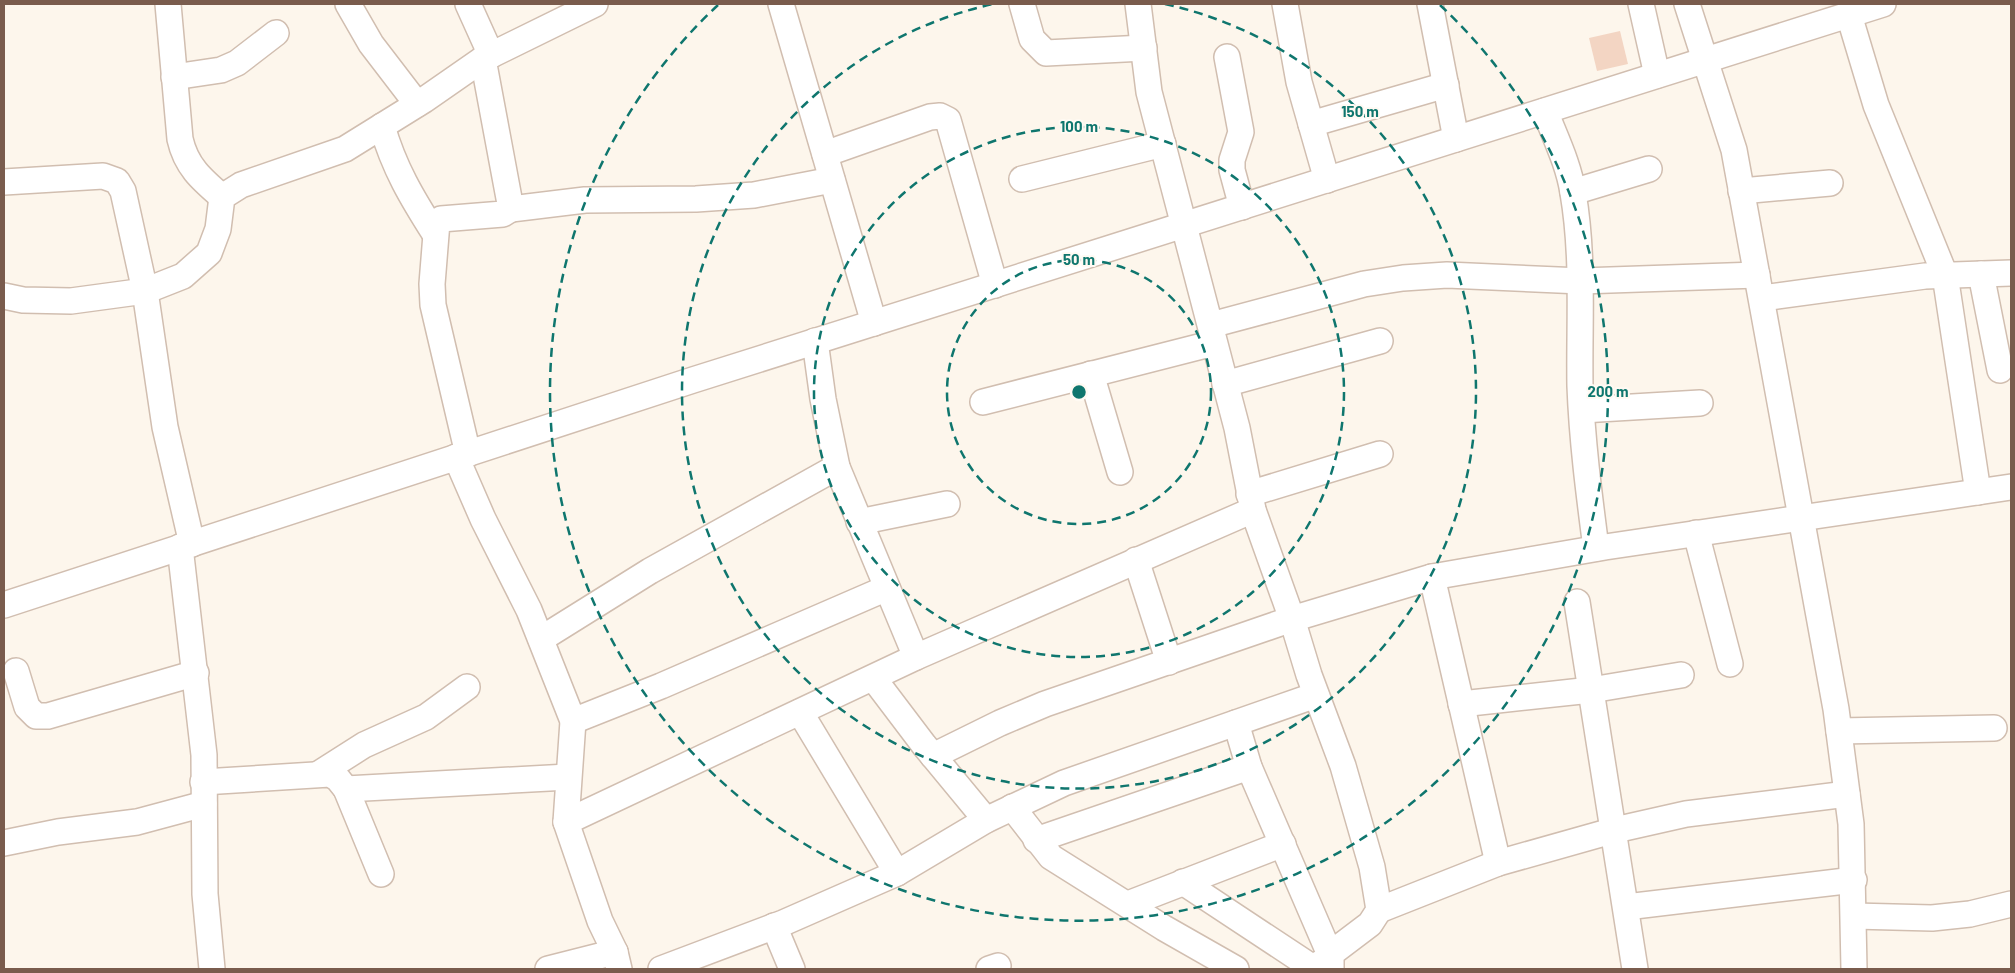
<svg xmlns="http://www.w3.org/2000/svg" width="2015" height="973" font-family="Barlow,sans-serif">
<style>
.building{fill:#f3d5c3}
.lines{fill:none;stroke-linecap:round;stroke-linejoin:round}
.minor-casing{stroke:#d1beb0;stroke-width:28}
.minor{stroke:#fff;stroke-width:25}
.ring{fill:none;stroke:#0f766e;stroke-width:2.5;stroke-dasharray:9 6}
.centre{fill:#0f766e;stroke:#fffaf3;stroke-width:2.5}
.ring-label{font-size:15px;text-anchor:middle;font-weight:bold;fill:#0f766e;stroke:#fffaf3;stroke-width:4;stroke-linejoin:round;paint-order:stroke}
</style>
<rect width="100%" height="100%" fill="#fdf6ec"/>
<path class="building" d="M 1620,31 L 1628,64 L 1597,71 L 1589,38 Z"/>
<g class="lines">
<g class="minor-casing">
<g id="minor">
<path d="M 168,4 L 180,139 C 186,166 201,179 222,197"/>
<path d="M 348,4 L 371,44 L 417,104"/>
<path d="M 468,4 L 491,55"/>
<path d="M 781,4 L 874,323"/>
<path d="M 1022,4 L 1032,39 L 1046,53 L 1144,48"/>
<path d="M 1138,4 L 1149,92 L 1237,428 L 1253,510 L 1292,619 L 1309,675 L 1343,766 L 1372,867 L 1379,910 L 1370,924 L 1333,952 L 1331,957 L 1331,969"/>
<path d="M 1285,4 L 1299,82 L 1327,180"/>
<path d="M 1430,4 L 1456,139"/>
<path d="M 1641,4 L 1657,75"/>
<path d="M 1687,4 L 1734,150 L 1836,709 L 1851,824 L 1854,969"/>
<path d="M 1849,15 L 1876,105 L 1945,275 L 1978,492"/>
<path d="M 1227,57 L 1241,132 L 1232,160 L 1232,170 L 1242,207"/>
<path d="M 174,77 L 221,70 L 237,63 L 276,33"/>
<path d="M 1545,111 C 1555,137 1569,165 1573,193 C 1584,257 1579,322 1580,386 C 1582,440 1589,494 1596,548"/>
<path d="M 1311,124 L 1446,85"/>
<path d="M 382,126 C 394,168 412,198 435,234"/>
<path d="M 825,154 L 930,117 L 940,116 L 948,120 L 995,285"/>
<path d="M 1022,179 L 1163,144"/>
<path d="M 4,182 L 103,176 L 117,181 L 123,191 L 145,291 L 165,427 L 192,544"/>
<path d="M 1741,191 L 1830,183"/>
<path d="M 1573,192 L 1649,169"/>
<path d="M 511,209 L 585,200 L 696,199 L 754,195 L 832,180"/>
<path d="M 1981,274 L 2000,370"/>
<path d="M 4,296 L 23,300 L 71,301 L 145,291 L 183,276 L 209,253 L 218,229 L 222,197 L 241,185 L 345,149 L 424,100 L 483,59 L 595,4"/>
<path d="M 1762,298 L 1925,276 L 2011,273"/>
<path d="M 1211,325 L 1364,284 L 1403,278 L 1447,275 L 1581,281 L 1757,275"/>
<path d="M 815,341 L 823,399 L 837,467 L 916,657"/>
<path d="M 1091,374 L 1120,472"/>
<path d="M 1225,384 L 1380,341"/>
<path d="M 983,402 L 1214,343"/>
<path d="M 1582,410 L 1700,403"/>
<path d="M 468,454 L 433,305 L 432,284 L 437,222 L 441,219 L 503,214 L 511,209 L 483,59"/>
<path d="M 456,457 L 483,519 L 529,610 L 573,721 L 566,822 L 600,921 L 615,952 L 619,969"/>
<path d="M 1249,494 L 1380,454"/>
<path d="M 859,522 L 947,504"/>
<path d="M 1696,533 L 1730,664"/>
<path d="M 180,547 L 204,755 L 205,894 L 212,969"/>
<path d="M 1136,560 L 1169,662"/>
<path d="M 1432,577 L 1498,863"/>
<path d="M 1577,602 L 1635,969"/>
<path d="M 4,605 L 693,380 L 1883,4"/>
<path d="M 541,639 L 650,571 L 837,467"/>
<path d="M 16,671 L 27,707 L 36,716 L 48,716 L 196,673"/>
<path d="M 874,679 L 924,745 L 986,820"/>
<path d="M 1461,704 L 1591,690 L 1681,675"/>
<path d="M 800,712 L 897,873"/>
<path d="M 573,721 L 661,686 L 887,588"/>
<path d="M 1236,723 L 1249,767 L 1331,957 L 1310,969"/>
<path d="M 1839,731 L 1994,728"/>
<path d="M 933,756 L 1000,723 L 1045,704 L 1292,619 L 1432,577 L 1605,547 L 2011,487"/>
<path d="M 320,773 L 364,745 L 426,717 L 467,687"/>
<path d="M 203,782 L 330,774 L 338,779 L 346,789 L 381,874"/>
<path d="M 346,789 L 568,777"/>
<path d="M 1012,807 L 1051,857 L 1164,928 L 1236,969"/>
<path d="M 566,822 L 916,657 L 1253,510"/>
<path d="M 1036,840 L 1249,767"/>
<path d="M 4,843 L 58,832 L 137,822 L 204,804"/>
<path d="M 1183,882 L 1313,968"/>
<path d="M 1128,904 L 1283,844"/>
<path d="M 1626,907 L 1854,880"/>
<path d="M 1379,910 L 1498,863 L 1615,830 L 1686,814 L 1847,794"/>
<path d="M 1854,916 L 1932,918 L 1970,914 L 2011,904"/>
<path d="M 774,926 L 792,969"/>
<path d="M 548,969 L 615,952"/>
<path d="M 661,969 L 783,923 L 897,873 L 986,820 L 1064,783 L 1316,695"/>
<path d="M 989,969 L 998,966"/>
</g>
</g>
<use href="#minor" class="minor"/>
</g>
<g class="ring">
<circle cx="1079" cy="392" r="132"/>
<circle cx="1079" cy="392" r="265"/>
<path d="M1165 4A397 397 0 1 1 993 4"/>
<path d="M1440 5A529 529 0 1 1 718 5"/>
</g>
<circle cx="1079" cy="392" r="8" class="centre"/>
<g class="ring-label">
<text x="1360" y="117">150 m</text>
<text x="1079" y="132">100 m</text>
<text x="1079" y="265">50 m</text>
<text x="1608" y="397">200 m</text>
</g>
<rect width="2015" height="973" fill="none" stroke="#7a5c4d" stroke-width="10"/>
</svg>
